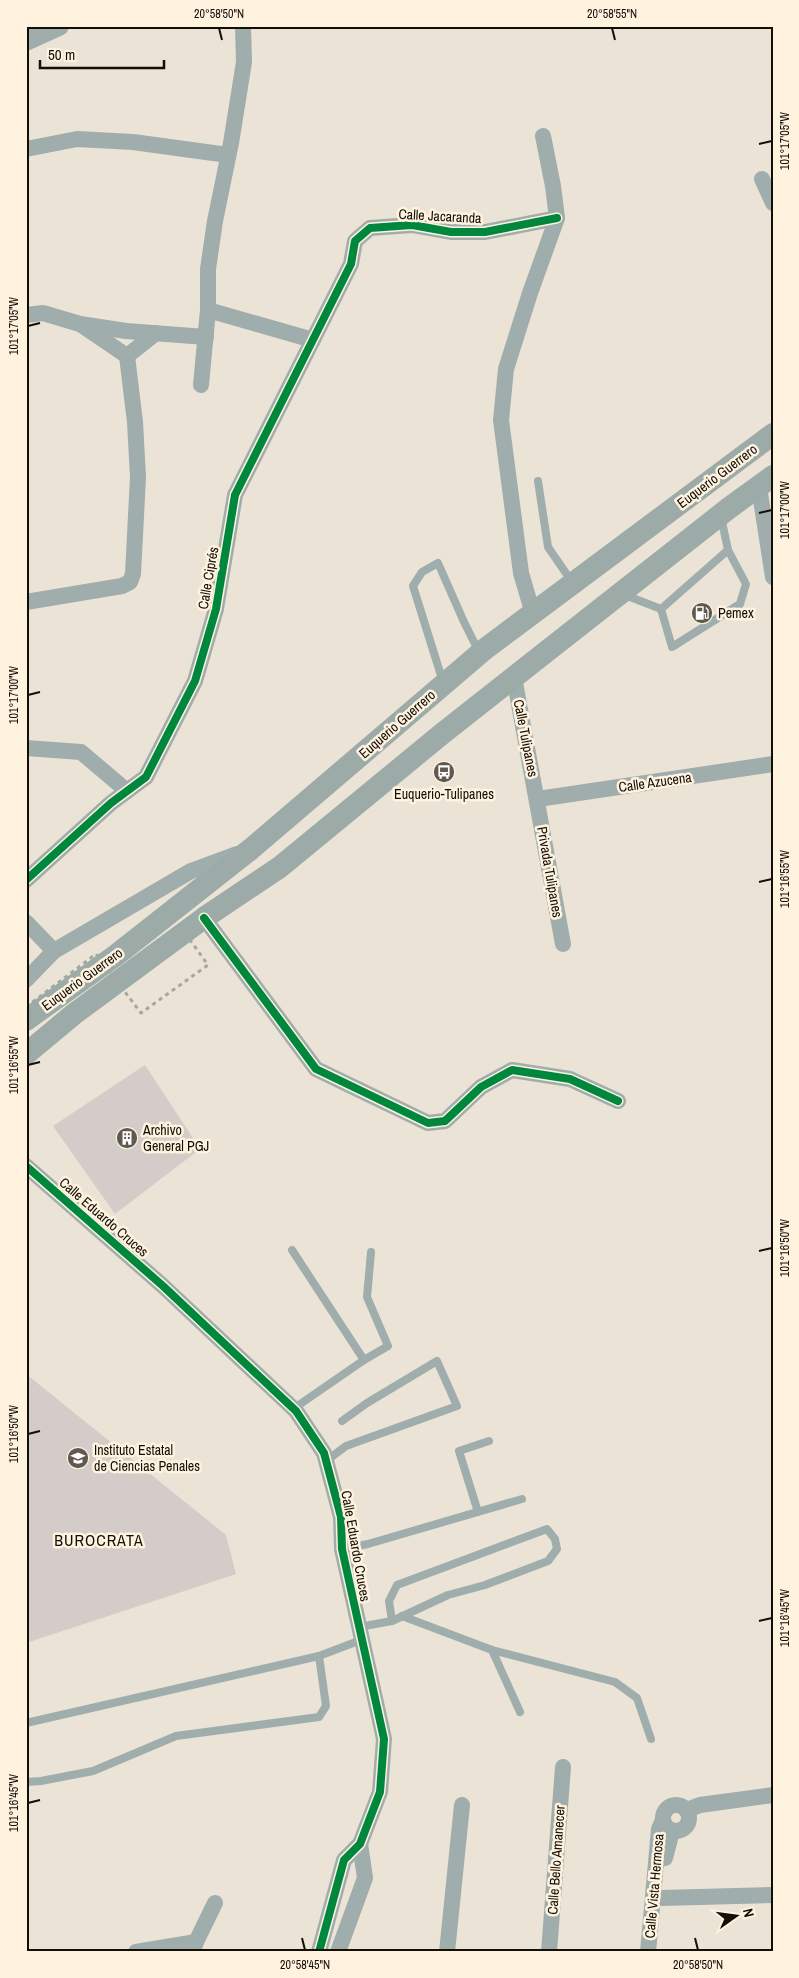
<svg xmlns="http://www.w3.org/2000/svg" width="799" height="1978" font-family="'Archivo Narrow',sans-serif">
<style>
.building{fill:#d3ccc9}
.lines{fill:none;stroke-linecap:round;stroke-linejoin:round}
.service{stroke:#9fadac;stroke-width:8}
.minor{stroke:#9fadac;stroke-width:16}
.tertiary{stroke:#9fadac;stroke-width:20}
.secondary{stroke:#9caba8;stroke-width:22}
.path-bridge{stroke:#a4a8a3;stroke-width:3;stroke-dasharray:4 4;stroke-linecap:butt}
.cycleway-casing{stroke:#fff3e0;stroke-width:11}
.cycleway{stroke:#00873e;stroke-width:8}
.ticks{fill:none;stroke:#130e06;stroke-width:2}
.labels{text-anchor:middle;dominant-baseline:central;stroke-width:5;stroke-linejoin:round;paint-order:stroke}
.street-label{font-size:14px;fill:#130e06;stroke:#fff3e0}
.poi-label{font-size:14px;fill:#130e06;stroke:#fff3e0;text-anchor:start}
.quarter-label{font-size:16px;letter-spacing:1px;fill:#130e06;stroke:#fff3e0}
.neatline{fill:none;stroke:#130e06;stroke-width:2}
.ticks-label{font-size:12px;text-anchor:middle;fill:#130e06}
</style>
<rect width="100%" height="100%" fill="#ebe3d6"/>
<g class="building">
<path d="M 145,1065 L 200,1149 L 115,1214 L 53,1126 Z"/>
<path d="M 26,1374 L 226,1535 L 236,1574 L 26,1643 Z"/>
</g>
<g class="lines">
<g class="service">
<path d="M 538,481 L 548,547 L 572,582"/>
<path d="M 625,595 L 661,609 L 728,550 L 721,517"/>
<path d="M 661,609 L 672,647 L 740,604 L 746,584 L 728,550"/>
<path d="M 443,682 L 413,586 L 422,572 L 438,563 L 464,622 L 479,652"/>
<path d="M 292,1250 L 364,1360 L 293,1409"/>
<path d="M 364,1360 L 388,1346 L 367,1297 L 371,1252"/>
<path d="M 326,1461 L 346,1446 L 457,1406 L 437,1361 L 367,1403 L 342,1421"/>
<path d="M 478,1512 L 459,1451 L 489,1441"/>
<path d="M 342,1549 L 368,1544 L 522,1499"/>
<path d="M 402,1616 L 492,1650 L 615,1682 L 637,1698 L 651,1739"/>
<path d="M 359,1627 L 392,1621 L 448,1595 L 485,1585 L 548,1561 L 557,1549 L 555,1539 L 547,1529 L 397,1585 L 389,1601 L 392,1621"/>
<path d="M 492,1650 L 520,1712"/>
<path d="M 26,1723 L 319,1656 L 361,1640"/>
<path d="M 26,1782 L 41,1781 L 93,1771 L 176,1736 L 319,1717 L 326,1706 L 319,1656"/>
</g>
<g class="minor">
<path d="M 26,149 L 77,139 L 133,142 L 228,155"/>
<path d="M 762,179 L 773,203"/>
<path d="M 208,310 L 313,340"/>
<path d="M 26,315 L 43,313 L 80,324 L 126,331 L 206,337"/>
<path d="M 127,356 L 156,333"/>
<path d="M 201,385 L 208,310 L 208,269 L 215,221 L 231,143 L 244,62 L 243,26"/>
<path d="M 759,487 L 773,577"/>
<path d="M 26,602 L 122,586 L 130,582 L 133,574 L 138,477 L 135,422 L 127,356 L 80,324"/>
<path d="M 533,614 L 521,573 L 501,420 L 506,369 L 530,293 L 557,218 L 553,186 L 543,136"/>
<path d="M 514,677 L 563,944"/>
<path d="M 26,748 L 81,752 L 127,791"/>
<path d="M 538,799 L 773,764"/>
<path d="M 26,880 L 111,803 L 146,777 L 195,681 L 216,609 L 235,495 L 351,264 L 355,241 L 370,228 L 412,225 L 451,232 L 485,232 L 557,218"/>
<path d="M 204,918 L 316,1069 L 428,1123 L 445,1121 L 481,1087 L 512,1070 L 570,1079 L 618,1101"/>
<path d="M 26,922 L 54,951"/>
<path d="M 26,980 L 54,951 L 191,871 L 237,854"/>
<path d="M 26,1166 L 163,1286 L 296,1411 L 324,1453 L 341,1517 L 342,1549 L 384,1739 L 380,1792 L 360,1844 L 344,1860 L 319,1952"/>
<circle cx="676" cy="1818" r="13"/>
<path d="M 687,1810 L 700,1805 L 773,1795"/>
<path d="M 665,1858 L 672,1831"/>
<path d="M 662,1898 L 773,1895"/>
<path d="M 193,1951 L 196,1942 L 215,1903"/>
<path d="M 136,1952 L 196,1942"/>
<path d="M 338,1952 L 365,1878 L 360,1844"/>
<path d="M 447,1952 L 462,1805"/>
<path d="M 549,1952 L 563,1767"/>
<path d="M 648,1952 L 659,1829 L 663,1820"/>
</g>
<path class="tertiary" d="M 26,41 L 59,26"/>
<g class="secondary">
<path d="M 26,1020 L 115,956 L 251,849 L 485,649 L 773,434"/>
<path d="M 26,1054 L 74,1014 L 204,918 L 280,867 L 443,733 L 729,508 L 773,476"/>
</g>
<path class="path-bridge" d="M 26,1007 L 96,954 L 141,1013 L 208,965 L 185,933"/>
<g class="cycleway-casing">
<g id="cycleway">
<path d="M 26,880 L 111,803 L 146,777 L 195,681 L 216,609 L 235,495 L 351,264 L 355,241 L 370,228 L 412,225 L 451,232 L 485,232 L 557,218"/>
<path d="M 204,918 L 316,1069 L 428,1123 L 445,1121 L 481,1087 L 512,1070 L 570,1079 L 618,1101"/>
<path d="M 26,1166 L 163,1286 L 296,1411 L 324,1453 L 341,1517 L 342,1549 L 384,1739 L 380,1792 L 360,1844 L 344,1860 L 319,1952"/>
</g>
</g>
<use href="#cycleway" class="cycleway"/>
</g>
<path class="ticks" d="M 219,28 L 222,40M 612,28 L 615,40M 759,144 L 772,141M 28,326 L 40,323M 759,513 L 772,510M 28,695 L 40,692M 759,882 L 772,879M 28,1065 L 40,1062M 759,1251 L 772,1248M 28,1434 L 40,1431M 759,1621 L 772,1618M 28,1803 L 40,1800M 302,1938 L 305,1950M 695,1938 L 698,1950"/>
<defs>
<g id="fuel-disc" transform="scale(1.125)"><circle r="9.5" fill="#5f594f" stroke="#fff3e0"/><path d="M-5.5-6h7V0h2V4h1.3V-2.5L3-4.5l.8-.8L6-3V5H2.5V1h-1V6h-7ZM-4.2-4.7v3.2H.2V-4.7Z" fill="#fff"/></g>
<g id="bus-disc" transform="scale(1.125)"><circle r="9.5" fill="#5f594f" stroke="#fff3e0"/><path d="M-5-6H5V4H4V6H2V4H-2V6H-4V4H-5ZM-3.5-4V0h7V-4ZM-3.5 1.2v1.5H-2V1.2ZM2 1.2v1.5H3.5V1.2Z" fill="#fff"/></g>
<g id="building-disc" transform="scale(1.125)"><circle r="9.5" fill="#5f594f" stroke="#fff3e0"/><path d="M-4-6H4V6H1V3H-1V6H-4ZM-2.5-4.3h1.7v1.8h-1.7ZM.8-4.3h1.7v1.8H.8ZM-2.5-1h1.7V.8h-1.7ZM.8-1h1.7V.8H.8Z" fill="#fff"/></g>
<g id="university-disc" transform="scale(1.125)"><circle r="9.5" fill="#5f594f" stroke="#fff3e0"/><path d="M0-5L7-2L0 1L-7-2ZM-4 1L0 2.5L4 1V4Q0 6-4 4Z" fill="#fff"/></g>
</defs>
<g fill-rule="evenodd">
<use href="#fuel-disc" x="702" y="613"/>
<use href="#bus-disc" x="444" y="772"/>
<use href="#building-disc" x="127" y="1138"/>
<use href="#university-disc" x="78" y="1458"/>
</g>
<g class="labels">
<g class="street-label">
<text transform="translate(440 216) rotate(3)">Calle Jacaranda</text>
<text transform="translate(717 476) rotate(-37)">Euquerio Guerrero</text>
<text transform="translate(208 578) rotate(-80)">Calle Ciprés</text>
<text transform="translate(397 724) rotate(-41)">Euquerio Guerrero</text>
<text transform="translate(526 738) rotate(79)">Calle Tulipanes</text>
<text transform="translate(655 782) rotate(-8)">Calle Azucena</text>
<text transform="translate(550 872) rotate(80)">Privada Tulipanes</text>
<text transform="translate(82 979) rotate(-36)">Euquerio Guerrero</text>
<text transform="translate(104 1217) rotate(41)">Calle Eduardo Cruces</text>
<text transform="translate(356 1546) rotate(80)">Calle Eduardo Cruces</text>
<text transform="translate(556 1860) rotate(-86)">Calle Bello Amanecer</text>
<text transform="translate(654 1886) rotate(-85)">Calle Vista Hermosa</text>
</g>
<g class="poi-label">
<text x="718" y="613">Pemex</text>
<text x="444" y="794" text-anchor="middle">Euquerio-Tulipanes</text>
<text x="143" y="1130">Archivo<tspan x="143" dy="16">General PGJ</tspan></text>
<text x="94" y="1450">Instituto Estatal<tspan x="94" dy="16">de Ciencias Penales</tspan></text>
</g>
<g class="quarter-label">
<text x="99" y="1540">BUROCRATA</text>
</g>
</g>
<rect width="799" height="1978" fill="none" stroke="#fff3e0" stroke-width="55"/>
<g transform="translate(736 1916) rotate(76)" stroke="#fff3e0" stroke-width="4" paint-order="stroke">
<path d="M0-4L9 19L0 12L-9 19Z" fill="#130e06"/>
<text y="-8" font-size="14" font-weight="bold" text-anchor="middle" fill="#130e06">N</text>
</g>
<path d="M40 60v8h124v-8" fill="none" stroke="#130e06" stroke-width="2.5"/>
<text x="48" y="60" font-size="15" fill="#130e06" stroke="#fff3e0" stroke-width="4" paint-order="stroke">50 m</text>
<rect x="28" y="28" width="744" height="1922" class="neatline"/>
<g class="ticks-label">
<text x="219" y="18">20°58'50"N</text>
<text x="612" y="18">20°58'55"N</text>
<text transform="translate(785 141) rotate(-90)" y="4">101°17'05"W</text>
<text transform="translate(14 326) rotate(-90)" y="4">101°17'05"W</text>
<text transform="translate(785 510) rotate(-90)" y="4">101°17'00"W</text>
<text transform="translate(14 695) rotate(-90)" y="4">101°17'00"W</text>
<text transform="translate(785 879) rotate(-90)" y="4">101°16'55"W</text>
<text transform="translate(14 1065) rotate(-90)" y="4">101°16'55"W</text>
<text transform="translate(785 1248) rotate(-90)" y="4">101°16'50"W</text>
<text transform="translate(14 1434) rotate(-90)" y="4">101°16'50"W</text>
<text transform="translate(785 1618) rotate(-90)" y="4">101°16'45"W</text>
<text transform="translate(14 1803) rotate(-90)" y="4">101°16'45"W</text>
<text x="305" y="1969">20°58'45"N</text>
<text x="698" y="1969">20°58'50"N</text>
</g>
</svg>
